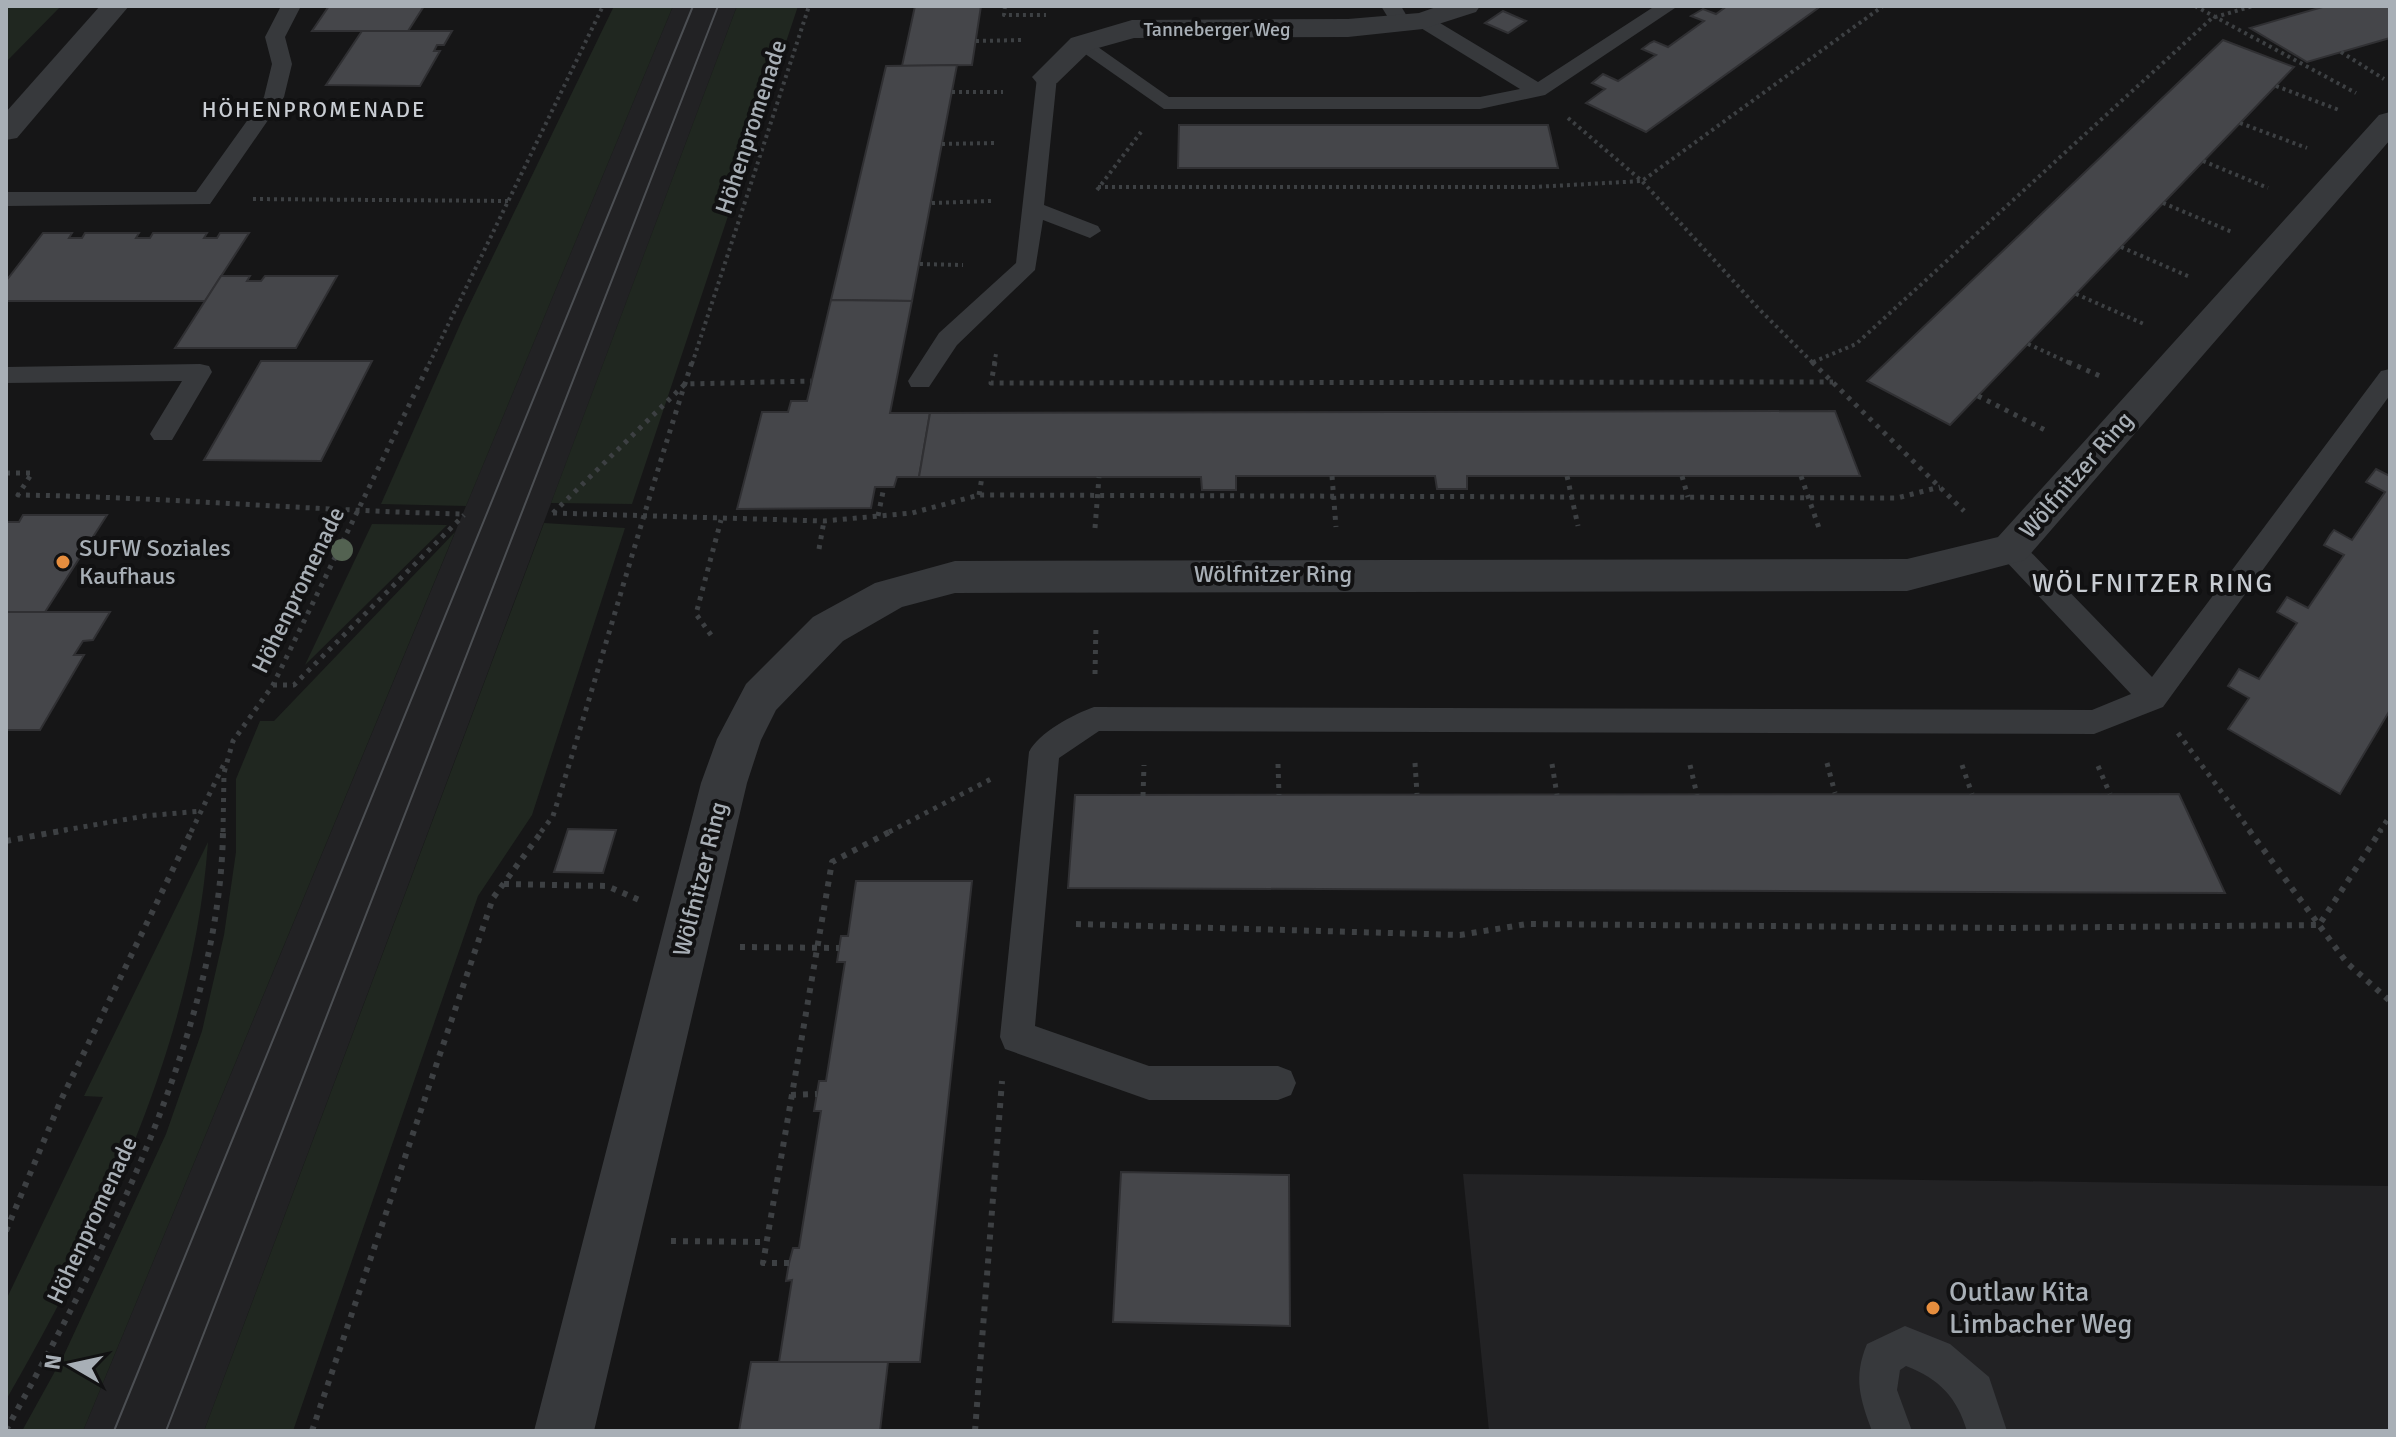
<svg xmlns="http://www.w3.org/2000/svg" width="2396" height="1437" font-family="Signika,sans-serif">
<style>
.built{fill:#222224}
.green{fill:#202720}
.building{fill:#45464a;stroke:#303033;stroke-width:2}
.lines{fill:none;stroke-linecap:round;stroke-linejoin:round}
.path-far2{stroke:#3d4043;stroke-width:4;stroke-dasharray:3 4;stroke-linecap:butt}
.path-far1{stroke:#3d4043;stroke-width:5;stroke-dasharray:4 6;stroke-linecap:butt}
.path{stroke:#3d4043;stroke-width:6;stroke-dasharray:5 7;stroke-linecap:butt}
.service{fill:#37393c;fill-rule:evenodd}
.minor{fill:#37393c;fill-rule:evenodd}
.tram{stroke:#4c4f53;stroke-width:2}
.tree{fill:#536251}
.poi-dot{fill:#e78e3e;stroke:#111112;stroke-width:3}
.labels{text-anchor:middle;dominant-baseline:central;stroke-width:8;stroke-linejoin:round;paint-order:stroke}
.far-street-label{font-size:20px;fill:#a8afb6;stroke:#111112}
.far-neighbourhood-label{font-size:22px;letter-spacing:2px;fill:#c9cdd3;stroke:#111112}
.street-label{font-size:24px;fill:#a8afb6;stroke:#111112}
.poi-label{font-size:24px;fill:#a8afb6;stroke:#111112;text-anchor:start}
.neighbourhood-label{font-size:26px;letter-spacing:2px;fill:#c9cdd3;stroke:#111112}
.near-poi-label{font-size:28px;fill:#a8afb6;stroke:#111112;text-anchor:start}
</style>
<rect width="100%" height="100%" fill="#161617"/>
<g class="built">
<path d="M 673,6 L 737,6 L 204,1431 L 83,1431 Z"/>
<path d="M 1463,1174 L 2390,1186 L 2390,1431 L 1489,1431 Z"/>
</g>
<g class="green">
<path d="M 6,6 L 61,6 L 6,62 Z"/>
<path d="M 614,6 L 673,6 L 466,506 L 381,504 L 463,318 Z"/>
<path d="M 737,6 L 798,6 L 632,504 L 551,503 Z"/>
<path d="M 544,523 L 625,528 L 532,815 L 478,896 L 293,1431 L 204,1431 Z"/>
<path d="M 372,524 L 447,525 L 305,665 Z"/>
<path d="M 455,532 L 83,1431 L 22,1431 L 64,1355 L 166,1134 L 202,1031 L 224,935 L 236,852 L 236,779 L 260,721 L 274,721 Z"/>
<path d="M 208,842 C 194,1040 103,1231 6,1400 L 6,1300 L 103,1097 L 84,1096 Z"/>
</g>
<g class="building">
<path d="M 329,6 L 424,6 L 408,31 L 312,31 Z"/>
<path d="M 915,6 L 981,6 L 972,65 L 902,66 Z"/>
<path d="M 1727,6 L 1821,6 L 1646,132 L 1586,103 L 1605,89 L 1592,83 L 1603,74 L 1618,81 L 1656,55 L 1642,49 L 1650,43 L 1654,41 L 1668,47 L 1704,21 L 1691,16 L 1703,9 L 1716,14 Z"/>
<path d="M 2326,6 L 2390,6 L 2390,38 L 2307,62 L 2250,28 Z"/>
<path d="M 1503,11 L 1526,21 L 1508,33 L 1485,23 Z"/>
<path d="M 362,31 L 452,31 L 444,45 L 437,45 L 434,51 L 440,51 L 420,86 L 326,85 Z"/>
<path d="M 2223,40 L 2294,67 L 1950,425 L 1867,381 Z"/>
<path d="M 957,65 L 912,301 L 831,300 L 886,66 Z"/>
<path d="M 1179,125 L 1548,125 L 1558,168 L 1178,168 Z"/>
<path d="M 43,233 L 72,233 L 69,238 L 82,238 L 85,233 L 139,233 L 136,238 L 150,238 L 153,233 L 207,233 L 204,238 L 217,238 L 220,233 L 249,233 L 205,301 L 6,301 L 6,281 Z"/>
<path d="M 221,276 L 250,276 L 247,281 L 261,281 L 265,276 L 337,276 L 296,348 L 175,348 Z"/>
<path d="M 831,300 L 912,301 L 890,413 L 930,413 L 919,477 L 897,477 L 894,487 L 875,487 L 871,508 L 737,509 L 762,412 L 788,412 L 791,401 L 807,401 Z"/>
<path d="M 261,361 L 372,361 L 321,461 L 204,460 Z"/>
<path d="M 1835,411 L 1860,476 L 1467,476 L 1467,489 L 1437,489 L 1435,476 L 1236,476 L 1236,490 L 1202,490 L 1201,477 L 919,477 L 930,413 Z"/>
<path d="M 2376,469 L 2390,476 L 2390,710 L 2340,794 L 2228,729 L 2249,698 L 2228,686 L 2239,669 L 2259,679 L 2297,623 L 2277,612 L 2287,597 L 2308,608 L 2344,555 L 2324,545 L 2330,535 L 2334,530 L 2352,540 L 2385,492 L 2366,482 Z"/>
<path d="M 23,515 L 107,515 L 45,612 L 6,612 L 6,522 L 19,522 Z"/>
<path d="M 6,612 L 110,612 L 93,640 L 83,641 L 74,655 L 84,655 L 40,730 L 6,730 Z"/>
<path d="M 2179,794 L 2225,893 L 1068,888 L 1075,795 Z"/>
<path d="M 568,829 L 616,830 L 603,873 L 554,872 Z"/>
<path d="M 856,881 L 972,881 L 920,1362 L 779,1362 L 792,1280 L 786,1281 L 789,1263 L 793,1248 L 799,1248 L 821,1111 L 814,1111 L 819,1081 L 826,1081 L 845,962 L 837,962 L 841,936 L 848,936 Z"/>
<path d="M 1121,1172 L 1289,1175 L 1290,1326 L 1113,1322 Z"/>
<path d="M 751,1362 L 888,1362 L 880,1431 L 739,1431 Z"/>
</g>
<g class="lines">
<g class="path-far2">
<path d="M 1005,6 L 1004,15 L 1046,15"/>
<path d="M 2195,6 L 2356,93"/>
<path d="M 976,41 L 1023,40"/>
<path d="M 2341,52 L 2384,79"/>
<path d="M 2276,86 L 2339,110"/>
<path d="M 952,92 L 1003,92"/>
<path d="M 1568,118 L 1642,181 L 1758,308 L 1814,364"/>
<path d="M 2240,123 L 2307,148"/>
<path d="M 942,144 L 997,143"/>
<path d="M 2203,161 L 2268,188"/>
<path d="M 1098,187 L 1534,187 L 1642,181 L 1883,6"/>
<path d="M 1097,190 L 1141,132"/>
<path d="M 253,199 L 508,201"/>
<path d="M 932,203 L 991,201"/>
<path d="M 2163,203 L 2232,232"/>
<path d="M 2121,247 L 2190,277"/>
<path d="M 920,264 L 963,265"/>
<path d="M 2076,294 L 2144,324"/>
<path d="M 2028,344 L 2072,364"/>
<path d="M 1813,362 L 1856,344 L 2212,18 L 2253,6"/>
<path d="M 429,364 L 603,6"/>
<path d="M 692,364 L 809,6"/>
<path d="M 994,364 L 996,354"/>
</g>
<g class="path-far1">
<path d="M 995,362 L 991,383 L 1833,382"/>
<path d="M 1812,362 L 1964,511"/>
<path d="M 2068,362 L 2100,376"/>
<path d="M 1978,396 L 2049,432"/>
<path d="M 6,473 L 32,473 L 18,495 C 167,497 316,511 465,514"/>
<path d="M 1332,476 L 1336,527"/>
<path d="M 1567,476 L 1578,526"/>
<path d="M 1682,476 L 1688,497"/>
<path d="M 1801,476 L 1819,528"/>
<path d="M 979,495 L 982,477"/>
<path d="M 553,513 L 824,521 L 912,513 L 979,495 L 1897,498 L 1940,487"/>
<path d="M 553,513 L 685,384 L 811,381"/>
<path d="M 878,516 L 884,487"/>
<path d="M 1095,528 L 1099,477"/>
<path d="M 819,549 L 824,521"/>
<path d="M 711,635 L 696,614 L 721,520"/>
<path d="M 1095,674 L 1096,624"/>
<path d="M 273,685 L 294,685 L 464,515"/>
<path d="M 2178,733 L 2251,832"/>
<path d="M 1415,763 L 1417,794"/>
<path d="M 1827,763 L 1835,793"/>
<path d="M 1278,764 L 1279,795"/>
<path d="M 1552,764 L 1557,795"/>
<path d="M 1690,765 L 1697,795"/>
<path d="M 1962,765 L 1972,794"/>
<path d="M 2098,766 L 2110,794"/>
<path d="M 1143,796 L 1144,765"/>
<path d="M 54,832 L 145,816 L 201,811"/>
<path d="M 191,832 L 224,764"/>
<path d="M 223,832 L 224,773 L 233,741 L 273,685 L 430,362"/>
<path d="M 541,832 L 553,816 C 601,665 643,512 692,362"/>
<path d="M 889,832 L 993,778"/>
<path d="M 2379,832 L 2390,816"/>
</g>
<g class="path">
<path d="M 2249,830 L 2347,963 L 2390,1001"/>
<path d="M 6,841 L 66,830"/>
<path d="M 504,884 L 607,886 L 639,900"/>
<path d="M 1076,924 L 1460,935 L 1527,924 L 2009,928 L 2319,925 L 2381,830"/>
<path d="M 740,947 L 839,948"/>
<path d="M 791,1095 L 817,1094"/>
<path d="M 6,1231 L 61,1100 L 192,830"/>
<path d="M 671,1241 L 766,1242"/>
<path d="M 789,1263 L 763,1263 L 832,862 L 893,830"/>
<path d="M 6,1430 C 101,1260 221,1028 223,830"/>
<path d="M 312,1431 L 493,898 L 543,830"/>
<path d="M 975,1431 L 1002,1081"/>
</g>
<g class="service">
<path d="M 281,6 L 301,6 L 285,37 L 292,64 L 284,97 L 210,204 L 6,206 L 6,192 L 196,192 L 264,97 L 272,64 L 265,37 Z"/>
<path d="M 1381,6 L 1401,6 L 1412,25 L 1409,29 L 1395,29 Z"/>
<path d="M 1655,6 L 1678,6 L 1545,95 L 1480,109 L 1164,109 L 1071,44 L 1081,38 L 1088,40 L 1169,97 L 1480,97 L 1520,89 L 1416,25 L 1413,21 L 1416,17 L 1430,17 L 1538,82 Z"/>
<path d="M 1047,71 L 1057,77 L 1044,205 L 1098,226 L 1101,231 L 1090,238 L 1043,220 L 1035,270 L 957,345 L 929,387 L 911,387 L 908,381 L 939,333 L 1016,263 L 1037,77 Z"/>
<path d="M 200,364 L 209,366 L 212,372 L 172,440 L 154,440 L 150,434 L 182,381 L 6,383 L 6,367 Z"/>
<path d="M 2390,369 L 2390,395 L 2163,707 L 2094,734 L 1099,731 L 1059,758 L 1035,1026 L 1149,1066 L 1278,1066 L 1291,1071 L 1296,1083 L 1291,1095 L 1278,1100 L 1149,1100 L 1005,1049 L 1000,1037 L 1029,752 C 1038,733 1074,714 1094,707 L 2092,710 L 2131,694 L 2001,556 L 1997,549 L 2001,542 L 2011,539 L 2021,542 L 2152,677 L 2381,371 Z"/>
<path d="M 1905,1326 L 1950,1344 L 1989,1377 L 2007,1431 L 1967,1431 C 1957,1398 1940,1379 1906,1366 L 1900,1370 L 1897,1390 L 1912,1431 L 1872,1431 C 1860,1399 1853,1377 1867,1344 Z"/>
</g>
<g class="minor">
<path d="M 100,6 L 129,6 L 17,138 L 6,140 L 6,112 Z"/>
<path d="M 1439,6 L 1480,6 L 1476,12 L 1423,29 L 1348,37 L 1134,38 L 1091,50 L 1057,83 L 1037,83 L 1032,77 L 1071,38 L 1132,20 L 1348,19 L 1419,13 Z"/>
<path d="M 2390,112 L 2390,140 L 2025,560 L 1907,591 L 955,593 L 902,607 L 843,641 L 776,710 L 761,740 L 747,783 L 594,1431 L 534,1431 L 701,783 L 717,739 L 746,684 L 813,617 L 875,583 L 955,561 L 1907,559 L 1998,537 L 2379,115 Z"/>
</g>
<g class="tram">
<path d="M 114,1431 L 693,6"/>
<path d="M 166,1431 L 718,6"/>
</g>
</g>
<circle class="tree" cx="342" cy="550" r="11"/>
<g class="poi-dot">
<circle cx="63" cy="562" r="8"/>
<circle cx="1933" cy="1308" r="8"/>
</g>
<g class="labels">
<g class="far-street-label">
<text x="1217" y="29">Tanneberger Weg</text>
</g>
<g class="far-neighbourhood-label">
<text x="314" y="109">HÖHENPROMENADE</text>
</g>
<g class="street-label">
<text transform="translate(751 127) rotate(-72)">Höhenpromenade</text>
<text transform="translate(2076 475) rotate(-49)">Wölfnitzer Ring</text>
<text x="1273" y="574">Wölfnitzer Ring</text>
<text transform="translate(298 590) rotate(-64)">Höhenpromenade</text>
<text transform="translate(700 879) rotate(-76)">Wölfnitzer Ring</text>
<text transform="translate(92 1220) rotate(-65)">Höhenpromenade</text>
</g>
<g class="poi-label">
<text x="79" y="548">SUFW Soziales<tspan x="79" dy="28">Kaufhaus</tspan></text>
</g>
<g class="neighbourhood-label">
<text x="2153" y="584">WÖLFNITZER RING</text>
</g>
<g class="near-poi-label">
<text x="1949" y="1292">Outlaw Kita<tspan x="1949" dy="32">Limbacher Weg</tspan></text>
</g>
</g>
<rect width="2396" height="1437" fill="none" stroke="#a8afb6" stroke-width="16"/>
<g transform="translate(72 1365) rotate(279)" stroke="#111112" stroke-width="6" paint-order="stroke">
<path d="M0-6L14 30L0 20L-14 30Z" fill="#a8afb6"/>
<text y="-12" font-size="22" font-weight="bold" text-anchor="middle" fill="#a8afb6">N</text>
</g>
</svg>
